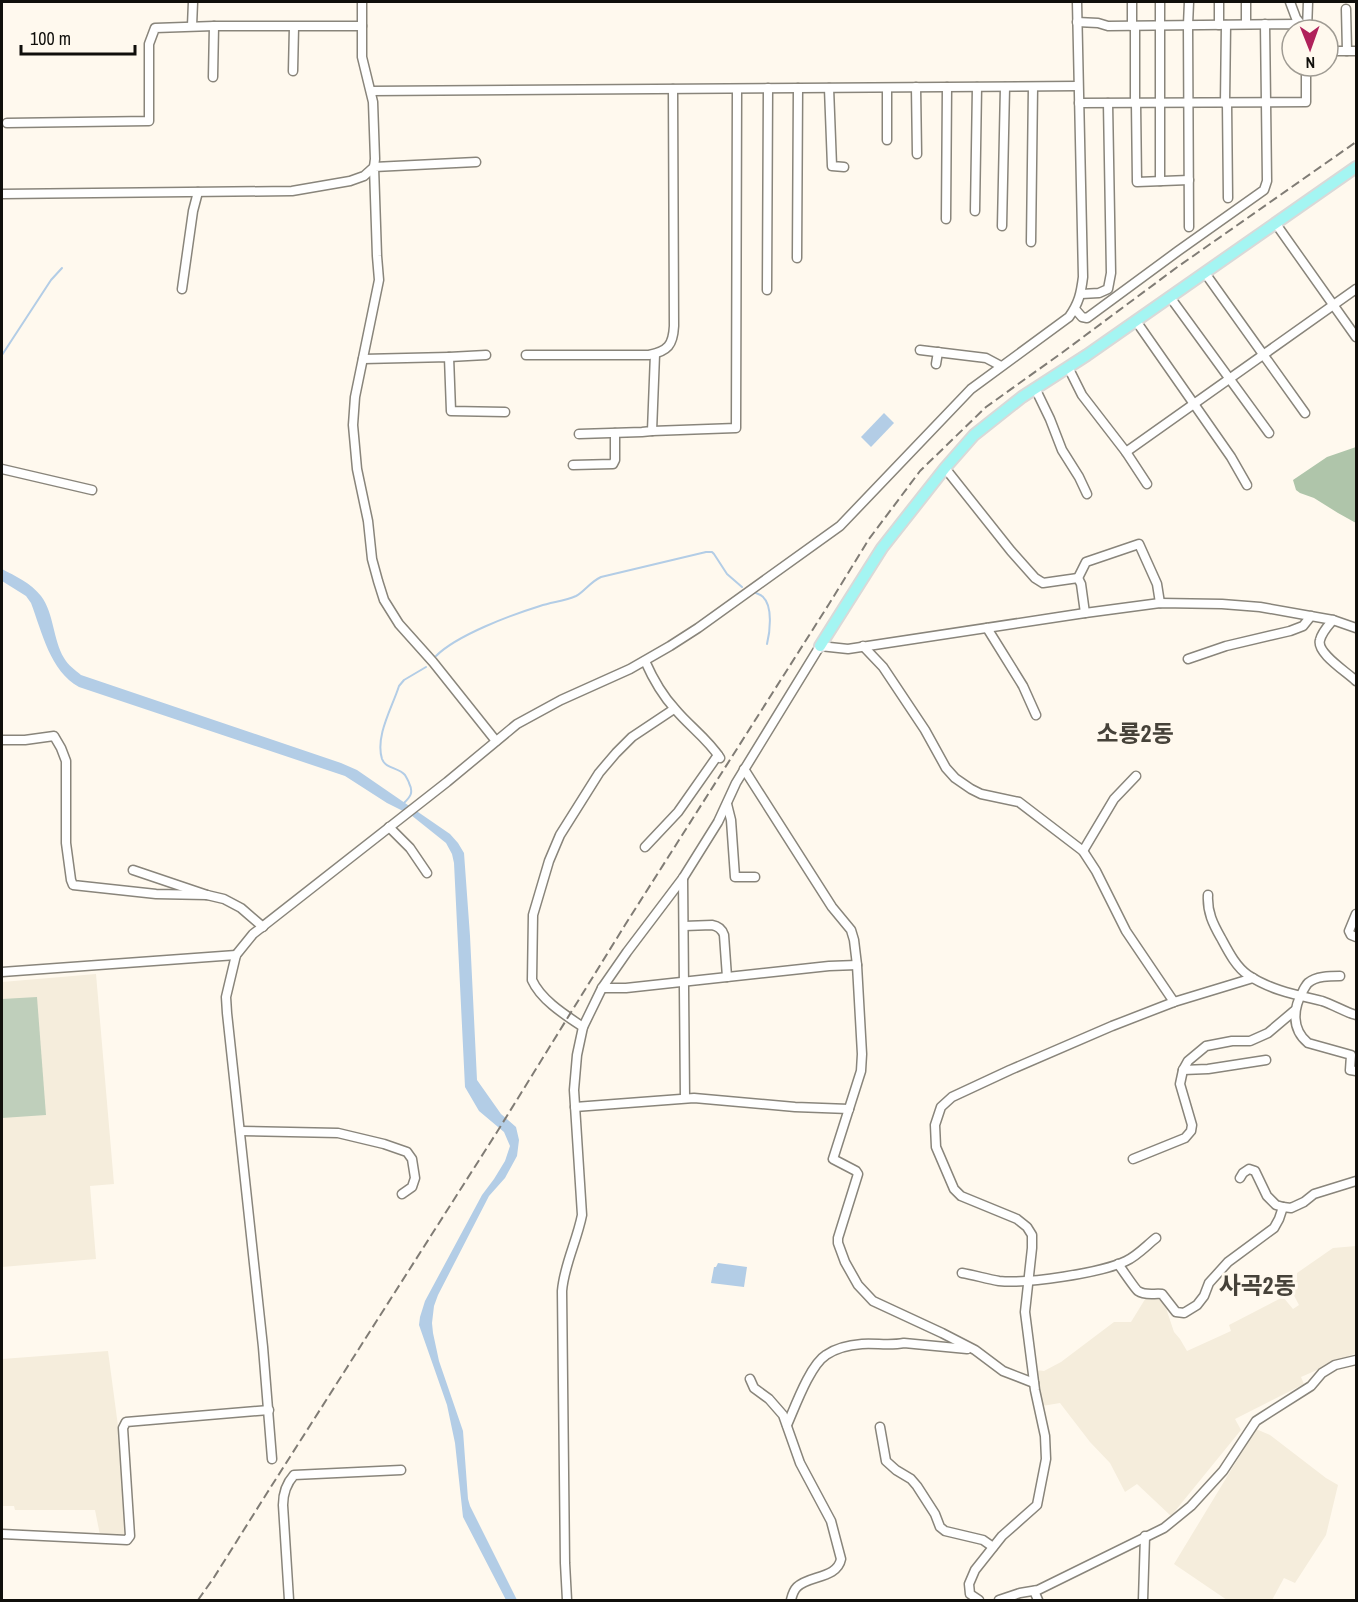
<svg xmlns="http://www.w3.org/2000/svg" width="1358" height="1602" viewBox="0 0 1358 1602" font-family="'Archivo Narrow','Noto Sans KR',sans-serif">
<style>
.built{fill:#f5eddc}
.green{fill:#bfcfbb}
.forest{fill:#afc5aa}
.water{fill:#b3cde6}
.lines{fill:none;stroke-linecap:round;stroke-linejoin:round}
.stream{stroke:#b3cde6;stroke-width:2}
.minor-casing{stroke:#89857b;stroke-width:11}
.major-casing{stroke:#d9d9d8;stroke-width:14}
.minor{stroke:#fff;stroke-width:8}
.major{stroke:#a4f5f2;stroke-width:10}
.rail{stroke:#807c75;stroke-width:2;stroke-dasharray:9 4.5;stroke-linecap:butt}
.labels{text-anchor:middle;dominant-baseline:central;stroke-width:6;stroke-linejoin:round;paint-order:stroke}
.quarter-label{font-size:24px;font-weight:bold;fill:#464239;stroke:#fff9ee}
</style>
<rect width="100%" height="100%" fill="#fff9ee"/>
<g class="built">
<polygon points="96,974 114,1184 90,1186 96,1259 2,1267 2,982"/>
<polygon points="1356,1246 1356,1353 1301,1377 1304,1384 1235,1419 1241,1430 1171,1516 1137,1484 1125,1492 1110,1463 1090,1442 1060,1403 1042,1406 1035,1370 1044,1371 1061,1362 1114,1322 1131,1322 1147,1296 1156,1295 1163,1299 1174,1332 1180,1339 1187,1351 1231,1331 1229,1325 1283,1297 1293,1309 1299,1305 1289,1286 1297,1280 1297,1273 1333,1248"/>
<polygon points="108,1351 118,1426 126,1535 100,1535 95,1510 15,1510 14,1506 2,1506 2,1359"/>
<polygon points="1256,1429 1270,1435 1326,1478 1338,1485 1326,1535 1295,1583 1284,1578 1272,1600 1227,1600 1174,1564"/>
</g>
<polygon class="green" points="37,997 46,1115 2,1118 2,999"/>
<polygon class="forest" points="1356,447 1356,523 1338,513 1314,498 1300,493 1296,490 1293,480 1327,457"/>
<g class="water">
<polygon points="884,413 894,423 871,447 861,437"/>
<path d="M 2,569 C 15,576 31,583 41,596 C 54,613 53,640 64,658 C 68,665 75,670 81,675 L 341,763 L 357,770 L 450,834 L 458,843 L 464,853 L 470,936 L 477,1080 L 501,1114 L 516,1127 L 519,1140 L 517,1156 L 505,1178 L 489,1196 L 438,1295 L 434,1306 L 432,1323 L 433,1333 L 439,1361 L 463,1431 L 468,1499 L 470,1506 L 517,1600 L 506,1600 L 463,1517 L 455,1443 L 447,1405 L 419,1325 L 420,1317 L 425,1301 L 482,1195 L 494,1179 L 505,1161 L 510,1146 L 504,1132 L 479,1111 L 465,1087 L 454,863 L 452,854 L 446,843 L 411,815 L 387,803 L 345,776 L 79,687 C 50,671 42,632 31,603 L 26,596 L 2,581 Z"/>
<polygon points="718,1263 747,1267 744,1287 711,1283 714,1267 716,1267"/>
</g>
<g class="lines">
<g class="stream">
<polyline points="2,355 51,280 62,268"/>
<path d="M 754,592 C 757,594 761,594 763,597 C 773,606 770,632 767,644"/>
<path d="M 436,656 C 457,635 511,615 540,606 C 552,602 565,601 576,596 C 584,592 590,582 601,577 L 706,552 L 712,552 L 714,554 L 727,574 L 742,587"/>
<path d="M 404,803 C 410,797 414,793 409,783 C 409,782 405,775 405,775 C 398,767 386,769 382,759 C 375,736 392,708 399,686 L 404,680 L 426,667"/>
</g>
<g class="minor-casing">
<g id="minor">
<polyline points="1132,2 1132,26"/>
<polyline points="1160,2 1160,181"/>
<polyline points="1219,2 1219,25"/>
<polyline points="1246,2 1246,24"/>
<polyline points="1290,2 1296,18 1301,24"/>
<polyline points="1346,9 1347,51"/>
<polyline points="1077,22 1098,23 1108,26 1301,24 1307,30"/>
<polyline points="192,26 193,2"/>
<polyline points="1135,26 1135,103"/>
<polyline points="1307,30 1308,2"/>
<polyline points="1328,51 1356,51"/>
<polyline points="293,71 294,27"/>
<polyline points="213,77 214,26"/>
<polyline points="916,87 917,154"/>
<polyline points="829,88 832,166 844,167"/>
<polyline points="887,88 887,140"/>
<polyline points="371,91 1078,86"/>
<polyline points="1079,103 1306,102 1306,66"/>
<polyline points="1136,103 1137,182 1189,180"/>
<polyline points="1225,103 1226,25"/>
<polyline points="1227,103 1228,198"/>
<polyline points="7,123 149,121 149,44 155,28 214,26 362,26"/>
<polyline points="476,162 374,167 377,256 379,280 355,397 353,425 357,469 368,521 372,559 378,581 384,600 399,624 433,662 496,741"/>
<polyline points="2,194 292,191 350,181 364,176 374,167 375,159 373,102 362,57 362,2"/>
<polyline points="975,211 977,87"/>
<polyline points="946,219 947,87"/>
<polyline points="1276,224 1356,337"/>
<polyline points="1002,226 1005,87"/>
<polyline points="1189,227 1188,25 1189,2"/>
<polyline points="1031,242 1033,87"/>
<polyline points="797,258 798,88"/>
<polyline points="1205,273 1305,413"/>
<polyline points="182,289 193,211 198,192"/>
<polyline points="767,290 768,88"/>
<polyline points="1081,294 1099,293 1108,289 1111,273 1108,103"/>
<polyline points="1170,297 1269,433"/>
<polyline points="1075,309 1082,317 1087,318 1178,251 1264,190 1267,181 1265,24"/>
<polyline points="1136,321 1231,457 1247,485"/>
<polyline points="920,350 986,358 1001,366"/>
<path d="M 526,355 L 649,355 C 668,351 673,345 674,326 L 673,89"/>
<polyline points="449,357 486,355"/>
<polyline points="363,359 449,357 451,411 505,412"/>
<polyline points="936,364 938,352"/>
<polyline points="1068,367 1082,395 1126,452 1147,484"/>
<polyline points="1035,388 1050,419 1062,450 1079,477 1087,494"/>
<polyline points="652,431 736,428 737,89"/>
<polyline points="579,434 642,432 652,431 655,354"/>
<polyline points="1126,452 1356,289"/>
<polyline points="573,465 613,464 615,460 615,433"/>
<polyline points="945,468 1011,551 1035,578 1043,583 1078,578 1081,584 1085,613"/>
<polyline points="2,469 92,490"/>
<polyline points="1078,578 1086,562 1139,544 1157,584 1160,603"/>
<path d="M 1333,620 C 1328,626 1322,632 1320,640 C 1316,653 1347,672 1356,681"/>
<polyline points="987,628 1023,686 1036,715"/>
<polyline points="863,646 883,667 925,730 946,768 955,778 971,789 981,794 1019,802 1083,851 1096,871 1126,931 1174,1002"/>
<polyline points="1188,659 1226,646 1290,631 1303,626 1311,616"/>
<path d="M 645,661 C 653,679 662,695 675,709 C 689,726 708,739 720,758"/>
<polyline points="2,740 25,740 54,736 61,748 66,761 66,843 71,880 73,885 156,894 207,895"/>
<polyline points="744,769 832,907 851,930 854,940 857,965 862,1054 861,1071 833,1159 856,1171 858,1174 838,1238 838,1243 845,1262 858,1285 873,1301 942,1333 975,1350 1003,1371 1034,1383"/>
<polyline points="727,804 731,820 735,877 755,877"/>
<polyline points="389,827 410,848 427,873"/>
<polyline points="645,847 678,812 718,755"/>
<polyline points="1083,851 1114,799 1136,776"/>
<polyline points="133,870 207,895 224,899 241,908 263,927"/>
<polyline points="683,878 685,1098"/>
<path d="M 1208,895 C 1207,912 1213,924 1221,938 C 1228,951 1236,967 1248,975 C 1270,990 1297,995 1322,1001 C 1334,1005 1345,1012 1356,1015"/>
<polyline points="1356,914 1349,931 1351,935 1356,937"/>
<path d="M 684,926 L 712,925 C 718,926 722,929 724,935 L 727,977"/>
<polyline points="2,972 236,955"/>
<path d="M 1340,976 C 1330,976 1316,976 1308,983 C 1307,984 1303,990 1303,991 C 1293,1008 1291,1029 1308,1043 L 1351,1055 L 1350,1070 L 1356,1071"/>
<polyline points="602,988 626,988 829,966 857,965"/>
<path d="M 583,1027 C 565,1015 541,1000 532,980 L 533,915 L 549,861 L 560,835 L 599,773 L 616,753 L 632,737 L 674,709"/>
<polyline points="1183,1070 1208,1069 1266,1060"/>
<polyline points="575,1107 694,1098 795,1107 849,1109"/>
<polyline points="240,1131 338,1133 384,1144 407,1152 412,1159 415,1178 412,1187 402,1194"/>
<polyline points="1133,1159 1185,1138 1191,1131 1192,1125 1180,1084 1183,1070 1188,1061 1206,1046 1232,1041 1250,1041 1268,1033 1294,1011"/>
<polyline points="1240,1178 1243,1173 1249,1169 1255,1171 1267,1196 1276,1205 1283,1207 1291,1208 1304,1202 1314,1194 1356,1181"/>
<path d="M 1118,1264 C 1122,1269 1135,1289 1138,1291 C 1145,1296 1155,1293 1162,1294 L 1176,1312 L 1184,1313 L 1197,1305 L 1204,1296 L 1209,1283 L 1228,1262 L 1274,1228 L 1279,1219 L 1283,1207"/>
<path d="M 962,1273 C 974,1275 987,1279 999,1281 C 1027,1284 1101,1273 1126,1261 C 1137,1256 1147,1245 1156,1238"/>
<path d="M 750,1379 L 754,1388 L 769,1399 L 783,1415 L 800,1463 L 831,1521 L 841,1559 C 837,1579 809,1575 797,1587 C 793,1591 792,1596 791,1600"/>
<path d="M 787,1425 C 795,1407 810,1365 826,1355 C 836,1348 849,1345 862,1344 C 876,1343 890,1346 904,1343 L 967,1349"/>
<polyline points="880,1427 886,1461 896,1470 911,1479 917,1486 935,1514 940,1527 945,1531 983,1540 993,1547"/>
<path d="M 272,1459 L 263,1347 L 227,1013 L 226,997 L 236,955 L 253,934 L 447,782 L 517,724 L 561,700 L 630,669 L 670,646 L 698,628 L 840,526 L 971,389 L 1069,317 C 1079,303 1081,293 1083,277 L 1077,2"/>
<polyline points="2,1534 127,1540 130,1536 123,1428 126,1422 269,1410"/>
<polyline points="1034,1591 1038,1600"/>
<path d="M 289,1600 L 283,1505 C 283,1493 286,1484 294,1475 L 401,1470"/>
<path d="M 567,1600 L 565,1563 L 562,1291 C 564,1265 577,1241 582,1215 L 574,1090 L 577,1055 L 583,1027 L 602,988 L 627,952 L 683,878 L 718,822 L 736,783 L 820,646 L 848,649 L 1085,613 L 1160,603 L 1222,604 L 1260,607 L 1333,620 L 1356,628"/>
<polyline points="979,1600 970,1594 969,1584 975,1570 1002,1536 1037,1505 1046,1459 1045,1436 1035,1390 1025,1312 1032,1248 1032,1235 1027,1227 1017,1219 961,1196 954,1189 936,1147 935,1125 941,1107 952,1097 1010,1070 1112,1026 1174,1002 1253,978"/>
<polyline points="999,1600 1020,1593 1038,1590 1164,1528 1191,1506 1223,1471 1256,1421 1311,1386 1322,1373 1335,1365 1356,1360"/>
<polyline points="1143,1600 1145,1536"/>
</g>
</g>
<g class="major-casing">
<polyline id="major" points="820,646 882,548 945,468 974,435 1022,397 1087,355 1356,167"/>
</g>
<use href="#minor" class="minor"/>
<use href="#major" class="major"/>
<polyline class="rail" points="198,1600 213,1579 267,1493 497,1132 625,925 829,604 869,539 920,471 986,407 1063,352 1176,268 1356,142"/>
</g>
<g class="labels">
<g class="quarter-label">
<text x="1135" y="733">소룡2동</text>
<text x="1257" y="1285">사곡2동</text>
</g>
</g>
<rect width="1358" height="1602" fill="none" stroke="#100f0b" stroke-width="6"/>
<g transform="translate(1310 48) rotate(179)"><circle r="28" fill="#fff9ee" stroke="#9f9b93" stroke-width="1.5"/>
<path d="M0-4.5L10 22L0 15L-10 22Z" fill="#b0225b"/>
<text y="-9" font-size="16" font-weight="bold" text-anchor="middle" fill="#100f0b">N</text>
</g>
<path d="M21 45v9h114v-9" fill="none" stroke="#100f0b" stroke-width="3"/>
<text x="30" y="45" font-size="18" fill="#100f0b" stroke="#fff9ee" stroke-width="4.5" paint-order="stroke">100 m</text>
</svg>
